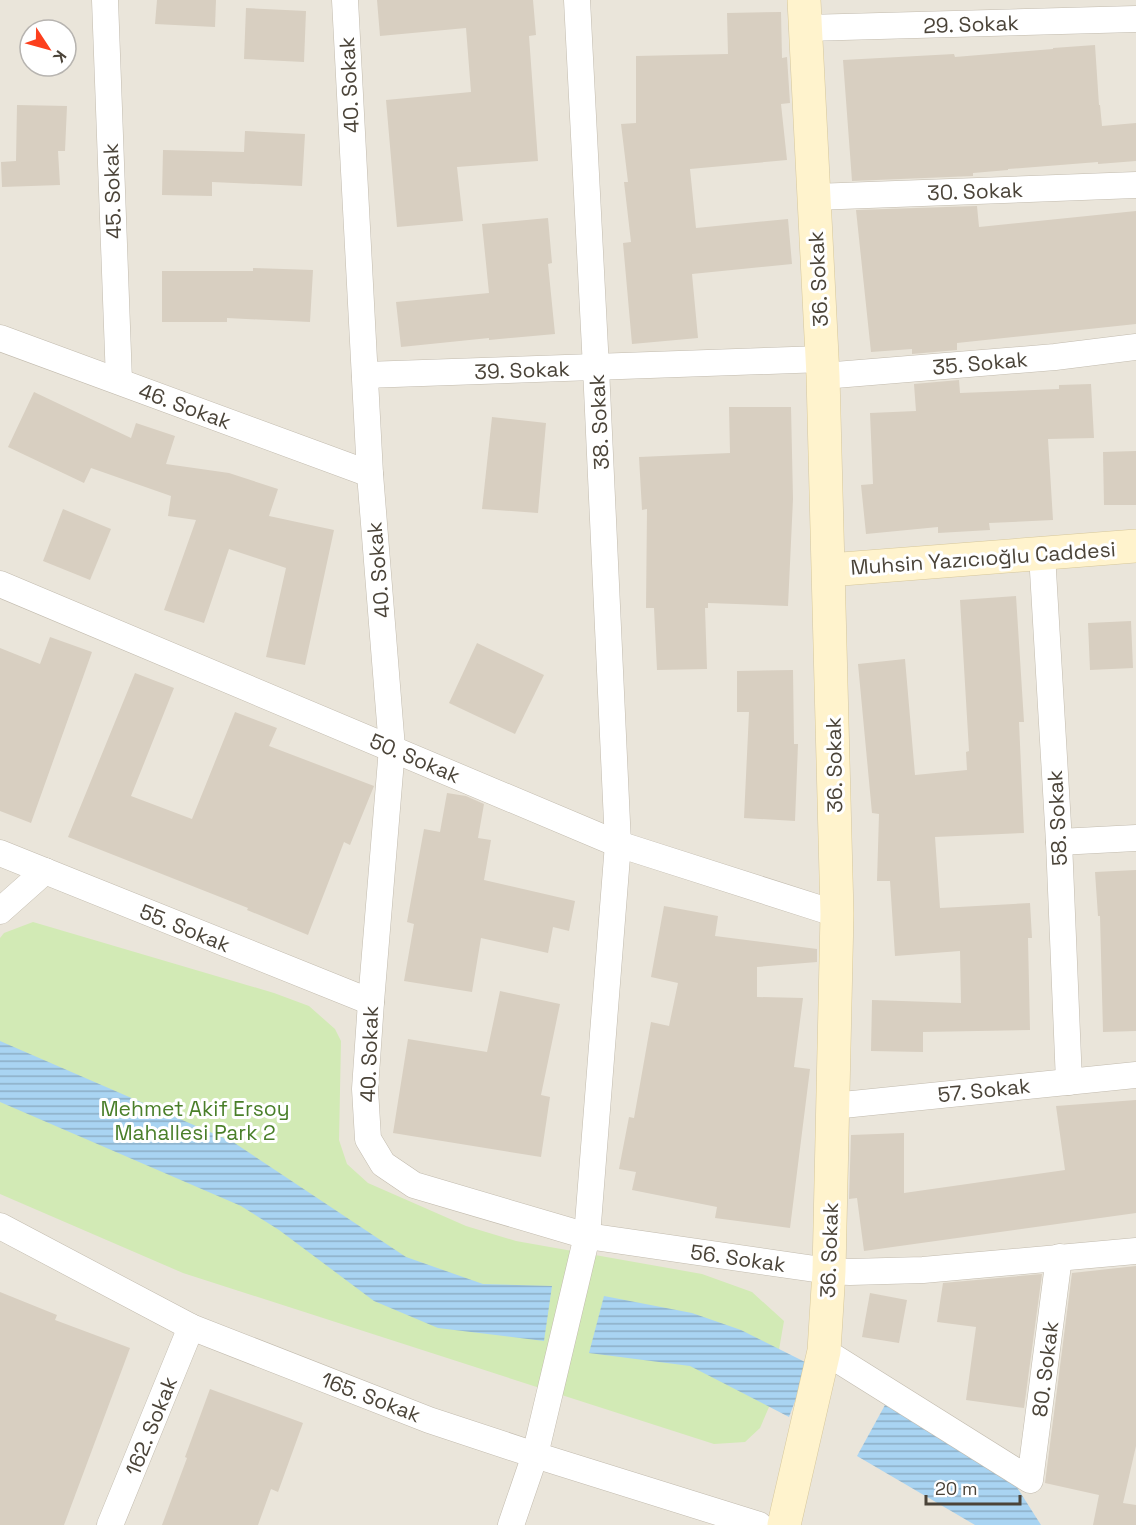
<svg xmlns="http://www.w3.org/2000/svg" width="1136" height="1525" viewBox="0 0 1136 1525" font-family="'Space Grotesk',sans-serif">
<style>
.residential{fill:#eae5da;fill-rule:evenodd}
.green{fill:#d2eab5}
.water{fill:url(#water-rules)}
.building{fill:#d8cfc1}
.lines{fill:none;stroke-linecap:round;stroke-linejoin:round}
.minor-casing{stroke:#c2bbae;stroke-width:27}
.secondary-casing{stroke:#d6c79b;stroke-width:34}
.minor{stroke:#fff;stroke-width:26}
.secondary{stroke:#fff3cd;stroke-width:33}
.labels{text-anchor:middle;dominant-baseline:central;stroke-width:6;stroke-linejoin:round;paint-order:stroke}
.street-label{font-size:21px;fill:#4b4439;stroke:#fff}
.park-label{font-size:21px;fill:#4a7f2a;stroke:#fff}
</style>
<defs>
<pattern id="water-rules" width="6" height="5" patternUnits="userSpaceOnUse" patternTransform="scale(1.5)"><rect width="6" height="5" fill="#a9d4f2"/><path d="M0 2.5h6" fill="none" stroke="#8caec5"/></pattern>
</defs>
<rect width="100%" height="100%" fill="#f6f3ec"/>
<path class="residential" d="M 0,0 L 1136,0 L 1136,1525 L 0,1525 ZM 30,30 L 66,30 L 66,66 L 30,66 Z"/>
<polygon class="green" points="33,922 274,993 309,1006 335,1029 341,1041 339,1140 347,1164 368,1183 466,1226 516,1241 702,1274 752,1292 784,1321 769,1407 760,1428 745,1442 714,1444 183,1273 0,1194 0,938 4,933"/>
<g class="water">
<polygon points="0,1041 233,1142 406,1257 483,1284 552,1286 544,1341 438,1328 374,1301 279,1230 241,1206 0,1102"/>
<polygon points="604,1296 692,1313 741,1330 809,1364 789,1417 690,1366 589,1353"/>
<polygon points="885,1405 1013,1481 1041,1525 975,1525 857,1456"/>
</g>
<g class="building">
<polygon points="157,0 216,0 215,27 155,24"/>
<polygon points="377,0 533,0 536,35 529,36 538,161 457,167 463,221 397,227 386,100 471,92 466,28 380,36"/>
<polygon points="246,8 306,11 304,62 244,59"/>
<polygon points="781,12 782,58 787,57 790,103 781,104 787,160 690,169 696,228 788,219 792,264 692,274 698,338 632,344 623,243 631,242 624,182 628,182 621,124 636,123 636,56 728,54 727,13"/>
<polygon points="1095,45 1099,105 1100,105 1102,126 1136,123 1136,161 1098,164 1098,162 1008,169 1008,170 973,173 973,176 852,181 843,60 954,54 955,57 1053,49 1053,48"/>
<polygon points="17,105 67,106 65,151 58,151 60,185 2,187 1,162 16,161"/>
<polygon points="245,131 305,134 302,186 212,182 212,196 162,195 163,150 244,152"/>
<polygon points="977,206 979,227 1136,211 1136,324 957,343 957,350 912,354 912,349 871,352 856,210"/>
<polygon points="548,218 552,263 548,264 555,334 489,340 489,338 401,347 396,302 489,293 482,224"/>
<polygon points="253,268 313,270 310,322 227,318 227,322 162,322 162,271 253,271"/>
<polygon points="959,380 960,393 1059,389 1059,385 1091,384 1094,438 1048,439 1053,520 989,523 990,530 938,533 938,527 866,534 861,485 873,484 870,413 916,411 914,384"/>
<polygon points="34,392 131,438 136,423 175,436 166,464 229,473 278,489 269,516 334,530 305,665 266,657 286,568 229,549 204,623 164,610 196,520 168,516 171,496 91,468 84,483 8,447"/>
<polygon points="729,407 791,407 793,499 788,606 708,603 708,608 705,608 707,669 657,670 654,608 646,608 647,509 642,510 639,457 730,453"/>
<polygon points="492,417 546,423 538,513 482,509"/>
<polygon points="1136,451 1136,505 1104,505 1103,452"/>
<polygon points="63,509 111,529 90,580 43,561"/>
<polygon points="1016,596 1024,722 1019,722 1024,833 935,837 940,908 1030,903 1032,938 1028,938 1030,1030 923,1032 923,1052 871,1051 872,1000 961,1003 960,951 895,956 890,881 877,881 879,814 872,813 858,664 905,659 915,775 967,770 966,752 969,751 960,600"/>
<polygon points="1131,621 1133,668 1090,670 1088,623"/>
<polygon points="50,637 92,652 31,823 0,811 0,648 40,664"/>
<polygon points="477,643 544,675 515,734 449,703"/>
<polygon points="793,670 794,744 798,744 795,821 744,818 749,712 737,712 737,671"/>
<polygon points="135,673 174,688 131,796 192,819 235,712 277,728 269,746 374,786 350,845 344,842 308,935 247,910 248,908 68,837"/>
<polygon points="447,793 466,796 484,804 478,838 491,840 484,880 575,901 569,931 553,927 548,953 481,938 472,992 404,981 414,924 407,922 424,829 440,832"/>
<polygon points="1136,870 1136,1031 1103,1032 1100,916 1098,916 1095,872"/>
<polygon points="664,906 718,916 715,936 817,949 817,962 757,967 757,997 803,998 794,1067 810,1069 790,1228 715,1218 717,1207 632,1190 636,1172 619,1169 629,1117 634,1118 651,1022 669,1026 678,983 651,977"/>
<polygon points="500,991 560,1004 541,1095 550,1097 541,1157 393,1133 408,1039 487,1052"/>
<polygon points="1136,1100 1136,1213 864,1251 857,1198 849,1199 851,1135 904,1133 904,1193 1065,1170 1056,1106"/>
<polygon points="1136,1266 1136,1446 1123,1503 1136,1505 1136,1525 1093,1525 1099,1495 1045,1483 1072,1273"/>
<polygon points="1042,1274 1024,1408 966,1400 976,1327 937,1322 943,1283"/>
<polygon points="0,1292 57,1315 55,1320 130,1348 64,1525 0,1525"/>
<polygon points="870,1293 907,1300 899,1343 862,1337"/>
<polygon points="210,1389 303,1423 278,1492 271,1489 258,1525 162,1525 187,1458 185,1457"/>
</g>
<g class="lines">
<g class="minor-casing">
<g id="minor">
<polyline points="105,0 119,381"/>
<polyline points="345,0 370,474 392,748 371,1002 365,1089 368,1139 383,1164 414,1185 587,1236 829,1271 850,1272 923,1270 1136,1251"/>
<polyline points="806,28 1136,19"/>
<polyline points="814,197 1136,185"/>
<polyline points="0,338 370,474"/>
<polyline points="365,375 823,359"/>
<polyline points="823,376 1055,357 1136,347"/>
<polyline points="1042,554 1059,842 1069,1082"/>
<polyline points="0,584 618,844 837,914"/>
<polyline points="1059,842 1136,838"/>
<polyline points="0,853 371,1002"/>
<polyline points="0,911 45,871"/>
<polyline points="833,1106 1136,1075"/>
<polyline points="0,1226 191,1327 429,1420 535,1455 759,1525"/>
<polyline points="824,1351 1030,1480 1059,1257"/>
<polyline points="110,1525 191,1327"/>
<polyline points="511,1525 535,1455 587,1236 618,844 596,368 577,0"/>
</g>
</g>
<g class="secondary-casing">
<g id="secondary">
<polyline points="829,570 1136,546"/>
<polyline points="784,1525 824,1351 829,1271 837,914 823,376 804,0"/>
</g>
</g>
<use href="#minor" class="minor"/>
<use href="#secondary" class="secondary"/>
</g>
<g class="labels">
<g class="street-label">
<text transform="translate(971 24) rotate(-2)">29. Sokak</text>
<text transform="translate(349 85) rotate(-93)">40. Sokak</text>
<text transform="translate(112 191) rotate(-92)">45. Sokak</text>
<text transform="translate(975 191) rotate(-2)">30. Sokak</text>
<text transform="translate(818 279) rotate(-93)">36. Sokak</text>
<text transform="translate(980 363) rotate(-5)">35. Sokak</text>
<text transform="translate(522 370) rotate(-2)">39. Sokak</text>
<text transform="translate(185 406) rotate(20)">46. Sokak</text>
<text transform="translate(599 422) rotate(-93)">38. Sokak</text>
<text transform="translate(983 558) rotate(-4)">Muhsin Yazıcıoğlu Caddesi</text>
<text transform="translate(378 570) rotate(-95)">40. Sokak</text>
<text transform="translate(415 758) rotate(23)">50. Sokak</text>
<text transform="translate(834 765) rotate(-91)">36. Sokak</text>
<text transform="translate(1057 818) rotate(-93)">58. Sokak</text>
<text transform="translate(185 928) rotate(22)">55. Sokak</text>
<text transform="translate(369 1054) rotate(-88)">40. Sokak</text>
<text transform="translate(984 1090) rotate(-6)">57. Sokak</text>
<text transform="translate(829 1250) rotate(-88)">36. Sokak</text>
<text transform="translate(738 1258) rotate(8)">56. Sokak</text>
<text transform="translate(1045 1369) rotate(-83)">80. Sokak</text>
<text transform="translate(371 1397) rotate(21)">165. Sokak</text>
<text transform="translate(151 1426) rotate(-68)">162. Sokak</text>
</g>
<g class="park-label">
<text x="195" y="1108">Mehmet Akif Ersoy<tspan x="195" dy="24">Mahallesi Park 2</tspan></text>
</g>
</g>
<g transform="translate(48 48) rotate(126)"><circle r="28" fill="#ffffff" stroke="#b7b4b0" stroke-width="1.5"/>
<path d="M0-4.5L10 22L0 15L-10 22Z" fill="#fc3f1d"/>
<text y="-9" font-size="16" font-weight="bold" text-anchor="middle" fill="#4b4439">K</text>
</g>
<path d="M926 1495v9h94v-9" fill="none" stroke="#4b4439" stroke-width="3"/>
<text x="935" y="1495" font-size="18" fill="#4b4439" stroke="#ffffff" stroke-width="4.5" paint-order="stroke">20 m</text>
</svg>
